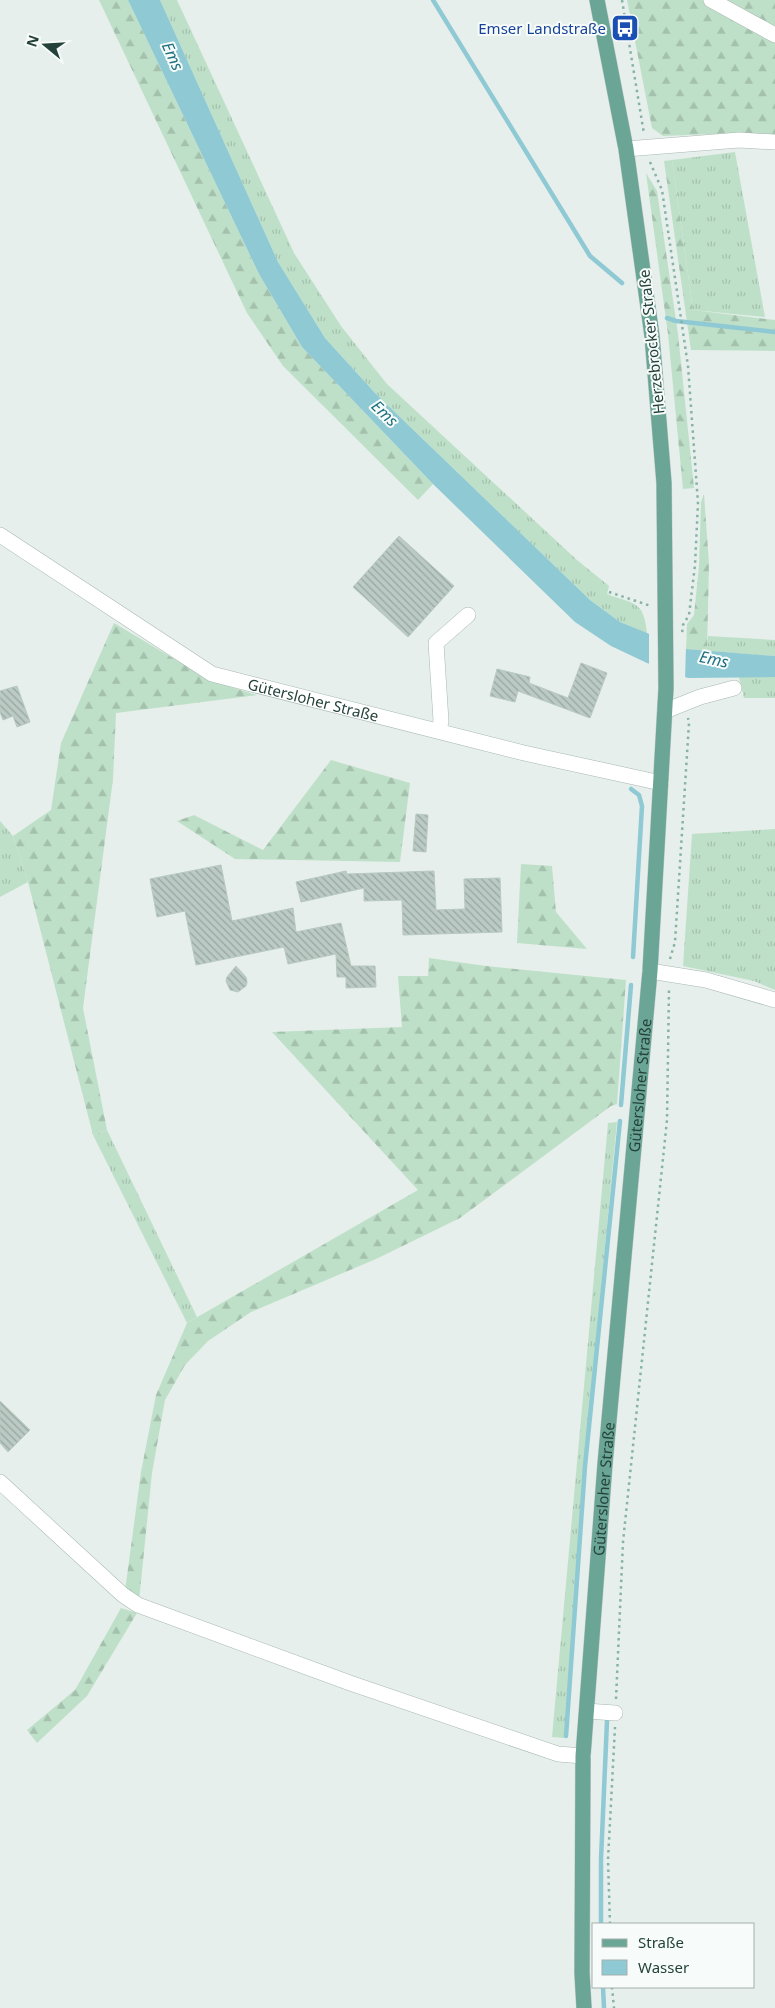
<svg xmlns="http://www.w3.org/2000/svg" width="775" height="2008" viewBox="0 0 775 2008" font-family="'Noto Sans',sans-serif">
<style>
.grass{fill:url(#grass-tufts)}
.forest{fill:url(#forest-firs)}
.water{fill:#8ec9d4}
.pier{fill:#e6efeb}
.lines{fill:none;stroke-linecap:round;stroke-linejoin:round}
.stream{stroke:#8ec9d4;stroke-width:4.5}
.building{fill:url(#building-back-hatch);stroke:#b8c9c2}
.minor-casing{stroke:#a8b8b2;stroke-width:16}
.major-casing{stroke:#c2cac8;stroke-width:16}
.path{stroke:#86b3a5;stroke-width:2.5;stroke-dasharray:2.5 4;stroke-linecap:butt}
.minor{stroke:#fff;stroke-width:15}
.major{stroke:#6aa596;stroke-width:15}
.labels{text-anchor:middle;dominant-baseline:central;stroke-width:4;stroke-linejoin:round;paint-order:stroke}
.transit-label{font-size:15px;fill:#164399;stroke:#f7fbf9;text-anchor:end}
.street-label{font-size:15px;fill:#24423a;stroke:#f7fbf9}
.water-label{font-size:16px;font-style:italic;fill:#1c6f80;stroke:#f7fbf9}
</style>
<defs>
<pattern id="grass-tufts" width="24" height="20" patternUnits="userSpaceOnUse" patternTransform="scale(1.25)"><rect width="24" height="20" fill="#bfe0c8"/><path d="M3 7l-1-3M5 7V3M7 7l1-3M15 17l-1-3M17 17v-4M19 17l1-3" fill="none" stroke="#a4c1ad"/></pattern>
<pattern id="forest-firs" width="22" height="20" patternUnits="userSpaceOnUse" patternTransform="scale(1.25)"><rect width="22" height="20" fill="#bfe0c8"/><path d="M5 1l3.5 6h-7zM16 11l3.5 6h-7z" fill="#a4c1ad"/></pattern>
<pattern id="building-back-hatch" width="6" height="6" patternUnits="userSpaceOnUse" patternTransform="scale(1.25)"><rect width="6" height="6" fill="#bbcac4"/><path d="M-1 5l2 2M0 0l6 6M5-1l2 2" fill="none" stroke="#98a6a0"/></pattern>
</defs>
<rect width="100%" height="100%" fill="#e6efeb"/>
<g class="grass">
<path d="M 160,0 L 177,0 L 294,253 L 341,326 L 387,384 L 577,560 L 609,586 L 607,594 C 635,605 644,600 647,634 L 620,622 L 590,600 L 375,393 L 325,338 L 278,262 Z"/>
<polygon points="735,152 765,317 693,310 672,160"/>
<polygon points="708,636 775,640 775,656 707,651"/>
<polygon points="739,677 775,677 775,698 744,698"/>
<polygon points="0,821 13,836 28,882 0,897"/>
<polygon points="775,829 775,990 754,981 683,966 692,834"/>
<polygon points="617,1122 584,1466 564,1738 552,1737 608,1123"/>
<polygon points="107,1130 197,1317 187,1323 93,1135"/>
</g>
<g class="forest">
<polygon points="99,0 128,0 259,274 302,347 433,484 418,500 283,366 247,313"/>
<polygon points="627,0 775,0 775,135 739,133 663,136 652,128"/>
<polygon points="672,160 693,310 775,320 775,351 691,350 664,161"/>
<polygon points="646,173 657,191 678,334 694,488 683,489 668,334"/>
<polygon points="704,494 709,564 707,651 686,649 687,624 694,615 699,566 701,502"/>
<polygon points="114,623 211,681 257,695 116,713 113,779 83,1008 107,1130 93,1135 28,882 13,836 51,810 61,743"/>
<polygon points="331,760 410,783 400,862 235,859 177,821 194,815 263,850"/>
<polygon points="521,864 552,866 556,912 587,949 517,943"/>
<polygon points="429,958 486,966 626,980 617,1104 611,1106 460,1218 376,1259 251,1312 208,1341 185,1365 165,1400 152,1473 139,1601 125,1591 141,1472 156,1395 187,1323 418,1190 272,1032 402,1027 398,976 428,976"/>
<polygon points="121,1608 137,1613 87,1696 37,1743 27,1730 75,1690"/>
</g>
<polygon class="water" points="128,0 160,0 278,262 325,338 375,393 590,600 620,622 686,649 775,656 775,677 688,678 647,663 611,646 575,622 433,484 302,347 259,274"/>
<polygon class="pier" points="649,632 686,646 685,680 649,666"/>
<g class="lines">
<g class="stream">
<polyline points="433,0 590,256 622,283"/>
<polyline points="667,318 676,321 775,332"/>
<polyline points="631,789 639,795 642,806 633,957"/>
<polyline points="621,1105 631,985"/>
<polyline points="566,1736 585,1466 620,1121"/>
<polyline points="601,1924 601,1859 607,1721"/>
<polyline points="603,1987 604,2008"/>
</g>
</g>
<g class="building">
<polygon points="399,536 454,586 408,637 353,587"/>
<polygon points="581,663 607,673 590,718 518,691 515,702 490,696 497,669 530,677 529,683 568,698"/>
<polygon points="17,686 30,722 17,727 13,716 3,720 0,712 0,691"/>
<polygon points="416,814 428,815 426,852 413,851"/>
<polygon points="221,865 232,921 293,908 296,932 341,923 351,966 375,966 376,987 346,988 346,977 337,977 336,954 288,964 284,947 196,965 185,911 157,917 150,879"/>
<polygon points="346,871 347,874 434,871 436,910 465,909 464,879 500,878 502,932 403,935 402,900 364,901 364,888 301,902 296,882"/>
<polygon points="236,966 246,977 247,982 246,986 238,992 230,990 226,981 227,977"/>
<polygon points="0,1401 30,1430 8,1452 0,1443"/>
</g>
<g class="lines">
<g class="minor-casing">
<g id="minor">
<polyline points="711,0 775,35"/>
<polyline points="626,149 739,140 775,142"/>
<path id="s1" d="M 0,535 L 212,674 L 524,753 L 661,783"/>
<polyline points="665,711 700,697 734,688"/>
<polyline points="439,730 441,721 436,643 468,615"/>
<polyline points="650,971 706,980 775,1000"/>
<polyline points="0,1482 123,1595 138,1605 350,1683 558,1754 583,1756"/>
<polyline points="586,1711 615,1713"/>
</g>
</g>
<g class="major-casing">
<g id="major">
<path id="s2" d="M 584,2008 L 582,1973 L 583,1756 L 605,1464 L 650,971 L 666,688 L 664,483 L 652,336 L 626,149 L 597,0"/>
</g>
</g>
<g class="path">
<polyline points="622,0 644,134"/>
<polyline points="650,162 662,190 688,366 698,503 695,565 689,615 683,625 682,634"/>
<polyline points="609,592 651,606"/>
<polyline points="670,959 675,942 689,723 688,718"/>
<polyline points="616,1699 623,1542 667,1120 669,989"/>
<polyline points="610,1924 608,1860 615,1727"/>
<polyline points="612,1987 614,2008"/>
</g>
<use href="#minor" class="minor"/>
<use href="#major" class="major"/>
</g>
<defs>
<g id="bus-square" transform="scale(1.4375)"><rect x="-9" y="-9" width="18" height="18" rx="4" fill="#1a4fb4" stroke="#f7fbf9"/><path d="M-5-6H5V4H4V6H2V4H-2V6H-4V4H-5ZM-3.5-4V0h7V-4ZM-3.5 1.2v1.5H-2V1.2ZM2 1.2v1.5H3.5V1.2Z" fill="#fff"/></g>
</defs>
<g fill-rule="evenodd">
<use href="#bus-square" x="625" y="28"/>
</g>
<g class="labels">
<g class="transit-label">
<text x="606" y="28">Emser Landstraße</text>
</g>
<g class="street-label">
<text transform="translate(651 342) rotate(-96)">Herzebrocker Straße</text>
<text stroke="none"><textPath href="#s1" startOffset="358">Gütersloher Straße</textPath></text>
<text stroke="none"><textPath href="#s2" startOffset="925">Gütersloher Straße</textPath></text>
<text stroke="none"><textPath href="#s2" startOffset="520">Gütersloher Straße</textPath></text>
</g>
<g class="water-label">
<text transform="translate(173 56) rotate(66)">Ems</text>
<text transform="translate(385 413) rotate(44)">Ems</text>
<text transform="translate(714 659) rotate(12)">Ems</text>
</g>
</g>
<rect x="592" y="1923" width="162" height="65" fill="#f7fbf9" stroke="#a3b1ad"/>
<rect x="602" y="1939" width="25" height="8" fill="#6aa596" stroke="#a3b1ad"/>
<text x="638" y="1948" font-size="15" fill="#24423a">Straße</text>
<rect x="602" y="1960" width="25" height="15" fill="#8ec9d4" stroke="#a3b1ad"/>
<text x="638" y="1973" font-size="15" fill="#24423a">Wasser</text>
<g transform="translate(45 45) rotate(288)" stroke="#f7fbf9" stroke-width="4" paint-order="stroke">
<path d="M0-4L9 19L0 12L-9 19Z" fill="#24423a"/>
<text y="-8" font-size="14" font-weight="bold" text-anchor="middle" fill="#24423a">N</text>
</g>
</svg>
